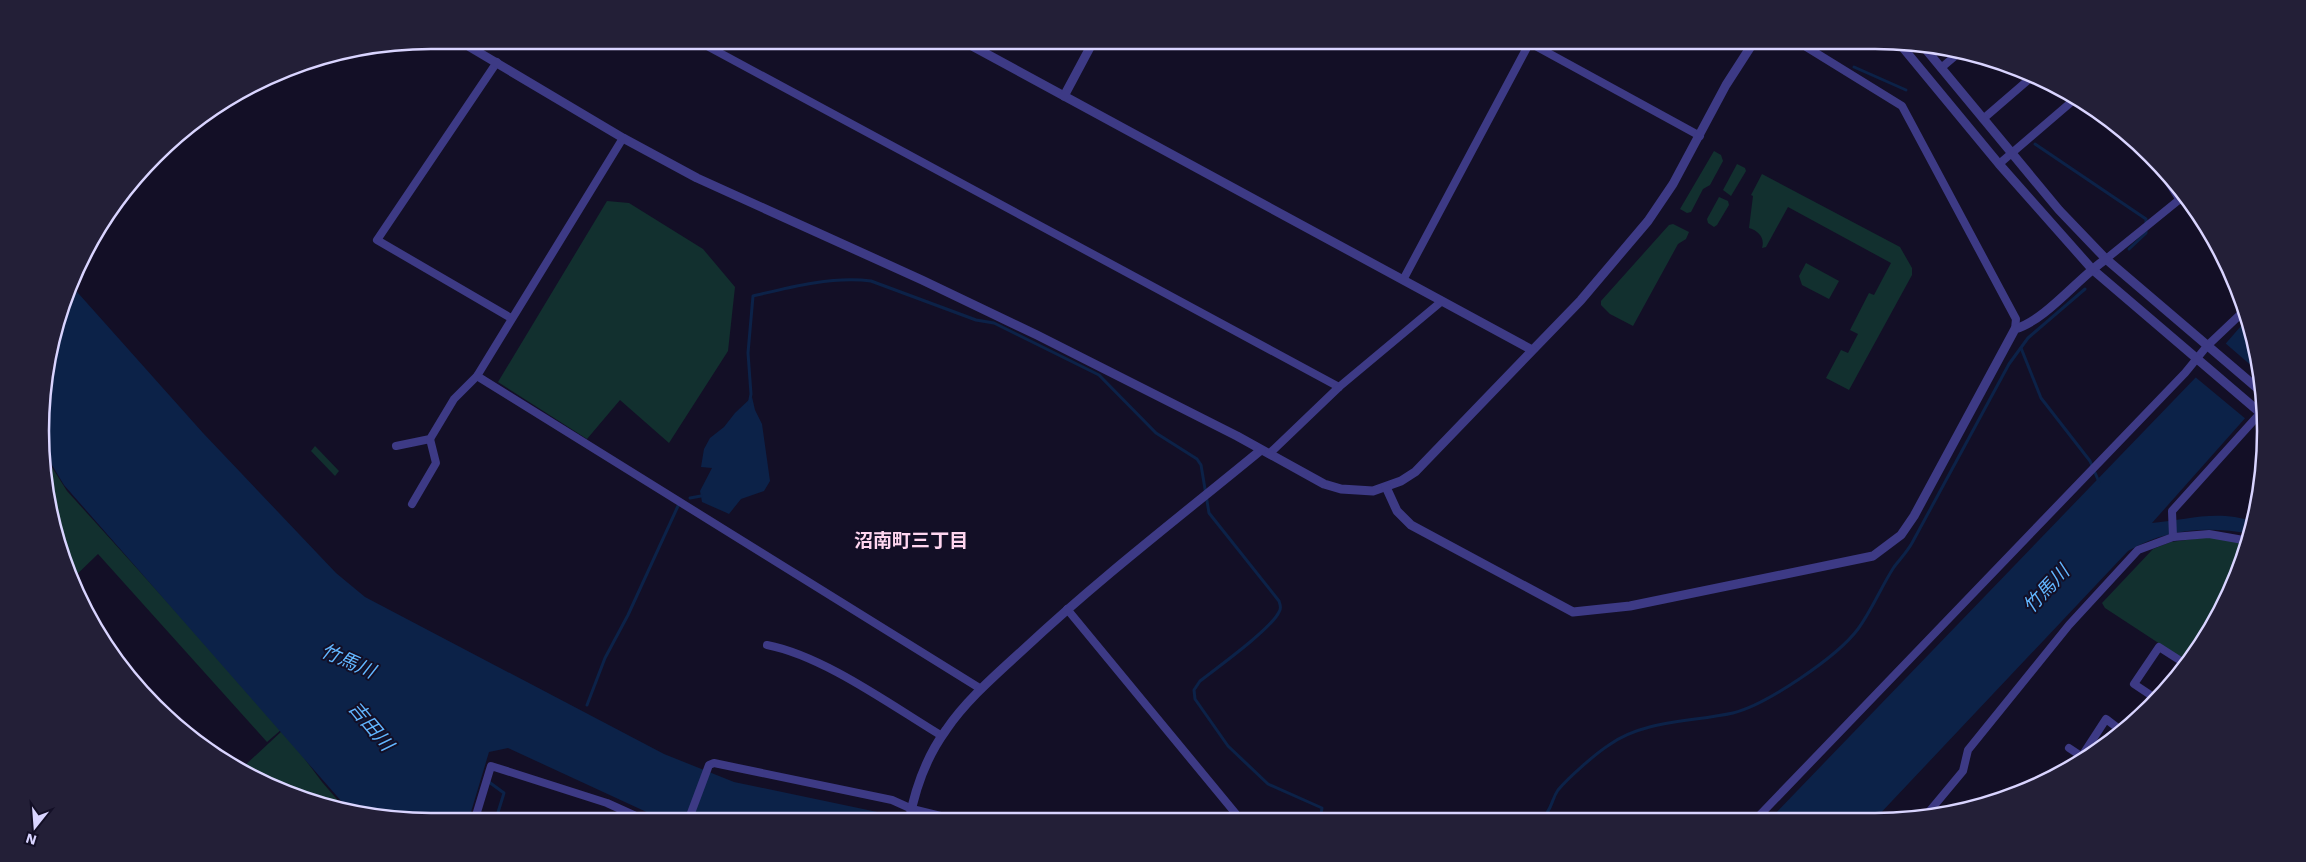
<svg xmlns="http://www.w3.org/2000/svg" width="2306" height="862" viewBox="0 0 2306 862" font-family="'Work Sans','Noto Sans JP',sans-serif">
<style>
.green{fill:#12302f}
.water{fill:#0c2248}
.pier{fill:#130f26}
.lines{fill:none;stroke-linecap:round;stroke-linejoin:round}
.stream{stroke:#0c2248;stroke-width:3}
.minor{stroke:#3d3a85;stroke-width:8}
.tertiary{stroke:#3d3a85;stroke-width:9}
.labels{text-anchor:middle;dominant-baseline:central;stroke-width:4;stroke-linejoin:round;paint-order:stroke}
.neighbourhood-label{font-size:19px;font-weight:bold;fill:#ffd6f0;stroke:#130f26}
.water-label{font-size:19px;font-style:italic;fill:#62b6ff;stroke:#130f26}
.rim{fill:none;stroke:#d9d4ff;stroke-width:2.5}
</style>
<rect width="100%" height="100%" fill="#130f26"/>
<g class="green">
<polygon points="1714,151 1721,155 1723,161 1710,185 1703,189 1691,212 1687,213 1680,209"/>
<polygon points="1737,164 1745,168 1746,171 1731,196 1723,190"/>
<path d="M 1762,174 L 1900,247 L 1912,268 L 1912,275 L 1849,390 L 1826,378 L 1841,350 L 1848,353 L 1858,334 L 1850,330 L 1869,293 L 1874,295 L 1891,263 L 1788,207 L 1766,247 L 1762,248 C 1765,238 1759,231 1749,228 L 1753,196 L 1751,195 Z"/>
<polygon points="1719,197 1728,201 1729,205 1717,225 1714,227 1708,223 1707,219"/>
<polygon points="607,201 629,203 703,249 735,287 728,351 669,443 620,400 587,439 498,382"/>
<polygon points="1673,224 1689,232 1686,239 1678,244 1633,326 1610,314 1601,305 1601,301 1669,225"/>
<polygon points="1806,263 1839,281 1829,299 1802,285 1799,276"/>
<polygon points="315,446 339,471 335,476 311,451"/>
<polygon points="46,458 67,491 282,729 267,742 98,554 70,581 48,508"/>
<polygon points="2209,537 2248,544 2213,627 2186,661 2105,608 2102,603 2153,549 2171,542"/>
<path d="M 283,730 L 322,782 L 347,811 C 310,806 269,789 237,769 L 240,767 L 242,768 Z"/>
</g>
<g class="water">
<polygon points="70,284 203,433 336,573 365,597 664,754 734,782 920,821 666,821 508,748 489,752 468,822 431,822 350,811 64,485 46,455 43,380 61,306"/>
<path d="M 2248,318 L 2263,380 L 2263,398 L 2152,523 C 2188,520 2217,509 2254,522 L 2252,534 C 2207,526 2168,528 2128,551 L 1875,819 L 1770,819 L 2200,373 Z"/>
<polygon points="752,397 755,410 762,424 770,481 764,491 741,499 729,514 727,513 702,502 700,491 712,468 701,467 704,449 710,438 724,427 735,413"/>
</g>
<polygon class="pier" points="2224,342 2261,374 2263,402 2247,420 2194,376"/>
<g class="lines">
<g class="stream">
<polyline points="1854,67 1906,90"/>
<polyline points="2035,144 2146,219 2146,233 2129,249"/>
<polyline points="2021,348 2041,398 2090,461 2099,482"/>
<path d="M 749,405 L 751,394 L 748,353 L 753,296 C 790,287 833,276 871,281 L 976,320 L 994,323 L 1099,375 L 1156,433 L 1197,459 L 1201,465 L 1209,513 L 1279,601 C 1280,605 1282,608 1279,612 C 1271,629 1218,667 1200,681 L 1194,690 L 1195,699 L 1228,746 L 1268,784 L 1322,808 L 1320,820"/>
<polyline points="690,498 701,496"/>
<polyline points="587,705 605,658 628,615 678,506"/>
<polyline points="489,782 504,793 495,822"/>
<path d="M 1542,819 C 1553,808 1551,800 1558,790 C 1568,778 1595,754 1609,745 C 1643,720 1692,722 1733,713 C 1766,705 1837,657 1858,629 C 1872,610 1881,587 1894,567 C 1900,559 1907,552 1912,543 L 2009,364 L 2028,338 L 2085,289"/>
</g>
<g class="minor">
<polyline points="696,40 1339,387"/>
<polyline points="1795,40 1902,106 2016,319 2015,329"/>
<polyline points="1530,43 1700,136"/>
<polyline points="497,62 377,240 511,318"/>
<polyline points="1941,68 1961,51"/>
<polyline points="1983,119 2034,75"/>
<polyline points="2154,159 2180,200"/>
<polyline points="1999,164 2076,98"/>
<polyline points="2106,259 2185,195"/>
<polyline points="1403,280 1531,40"/>
<polyline points="477,376 981,689"/>
<polyline points="396,446 430,439 454,399 477,376 623,138"/>
<polyline points="1269,454 1339,387 1442,301"/>
<polyline points="412,504 436,463 430,439"/>
<polyline points="2173,537 2172,511 2264,409"/>
<polyline points="1067,609 1241,820"/>
<path d="M 767,645 C 824,656 892,706 942,736"/>
<polyline points="2155,698 2134,684 2159,647 2184,663"/>
<polyline points="2069,748 2084,758"/>
<polyline points="2082,756 2106,719 2123,732"/>
<polyline points="1756,819 2185,373 2207,346 2246,309"/>
<polyline points="1923,819 1963,771 1968,750 2069,625 2138,550 2173,537 2209,534 2249,541"/>
<polyline points="688,821 709,765 714,763 892,800 912,809 961,821"/>
<polyline points="474,822 491,766 607,803 649,822"/>
</g>
<g class="tertiary">
<polyline points="458,40 623,138 697,178 922,280 1037,335 1237,436 1324,484 1341,489 1373,491 1401,481 1415,472 1581,300 1648,221 1673,184 1726,85 1755,40"/>
<polyline points="961,40 1532,350"/>
<polyline points="1899,43 1999,164 2092,269 2264,416"/>
<polyline points="1923,46 2059,210 2106,259 2263,393"/>
<polyline points="1064,96 1094,40"/>
<path d="M 1386,487 L 1397,511 L 1411,525 L 1573,612 L 1630,606 L 1873,556 L 1901,535 L 1914,516 L 2015,329 C 2046,320 2078,278 2106,259"/>
<path d="M 909,821 C 915,789 927,756 946,730 C 967,699 998,673 1025,648 C 1100,578 1182,515 1261,450"/>
</g>
</g>
<g class="labels">
<g class="neighbourhood-label">
<text x="911" y="540">沼南町三丁目</text>
</g>
<g class="water-label">
<text transform="translate(2046 589) rotate(-47)">竹馬川</text>
<text transform="translate(348 661) rotate(24)">竹馬川</text>
<text transform="translate(371 726) rotate(50)">吉田川</text>
</g>
</g>
<path d="M0 0H2306V862H0ZM431 49H1875A382 382 0 0 1 2257 431V431A382 382 0 0 1 1875 813H431A382 382 0 0 1 49 431V431A382 382 0 0 1 431 49Z" fill="#231f37" fill-rule="evenodd"/>
<path class="rim" d="M431 49H1875A382 382 0 0 1 2257 431V431A382 382 0 0 1 1875 813H431A382 382 0 0 1 49 431V431A382 382 0 0 1 431 49Z"/>
<g transform="translate(35 827) rotate(197)" stroke="#130f26" stroke-width="4" paint-order="stroke">
<path d="M0-4L9 19L0 12L-9 19Z" fill="#d9d4ff"/>
<text y="-8" font-size="14" font-weight="bold" text-anchor="middle" fill="#d9d4ff">N</text>
</g>
</svg>
